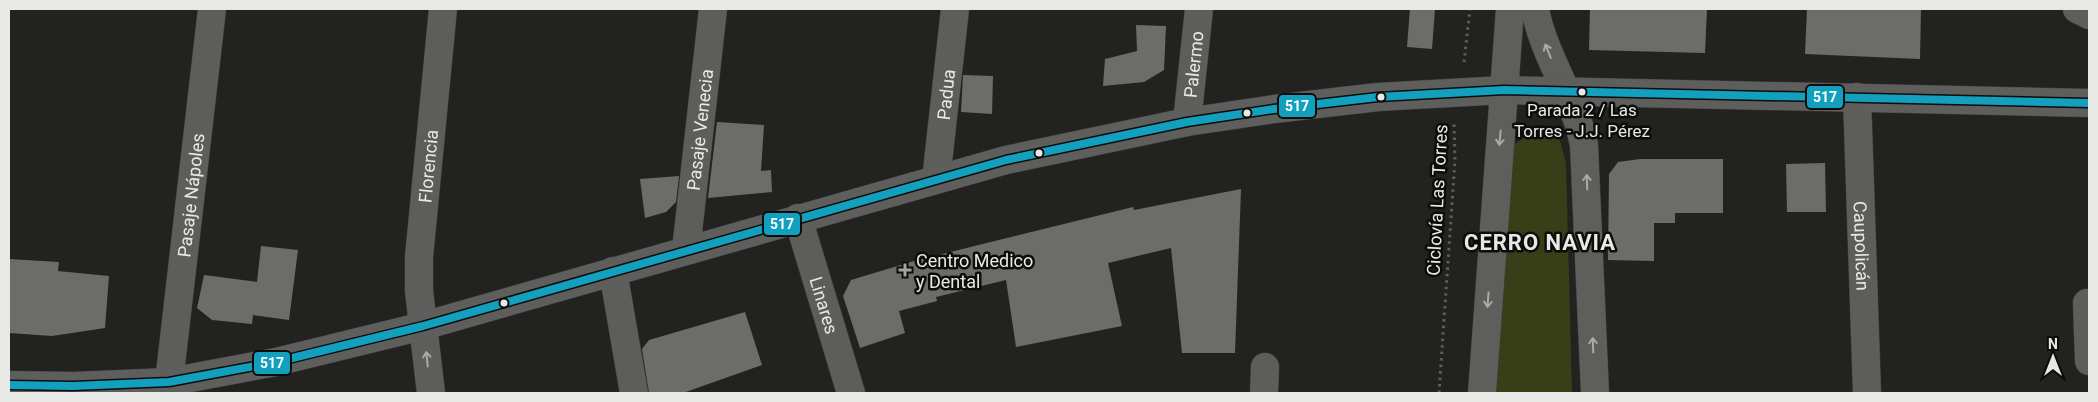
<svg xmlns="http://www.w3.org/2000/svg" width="2098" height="402" viewBox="0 0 2098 402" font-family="Roboto,sans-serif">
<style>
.green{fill:#383f18}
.building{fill:#6c6c6b}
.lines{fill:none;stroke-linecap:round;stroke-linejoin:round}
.minor-casing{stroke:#3e3e3d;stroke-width:29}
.major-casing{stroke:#3e3e3d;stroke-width:29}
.path{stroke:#5e5e5d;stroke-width:3;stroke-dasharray:2.5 4;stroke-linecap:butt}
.minor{stroke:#5d5d5c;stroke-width:28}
.major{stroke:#5e5e5d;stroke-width:28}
.bus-1-casing{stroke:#0c0c0b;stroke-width:11}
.bus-1{stroke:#13a0be;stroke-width:8}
.oneway{stroke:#aaaaa8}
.oneway2{stroke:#a9a9a8}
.bus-dot{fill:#e8e8e6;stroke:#0c0c0b;stroke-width:2}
.poi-dot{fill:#a3a3a1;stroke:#0c0c0b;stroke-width:2}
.labels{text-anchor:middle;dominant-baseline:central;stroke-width:5;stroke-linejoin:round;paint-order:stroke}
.bus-label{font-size:17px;fill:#e8e8e6;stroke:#0c0c0b}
.street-label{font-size:18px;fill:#e8e8e6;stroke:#0c0c0b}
.poi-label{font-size:18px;fill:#e8e8e6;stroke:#0c0c0b;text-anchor:start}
.district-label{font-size:22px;font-weight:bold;letter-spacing:1px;fill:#e8e8e6;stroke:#0c0c0b}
.line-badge{stroke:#0c0c0b;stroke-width:2}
.badge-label{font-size:14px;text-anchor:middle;font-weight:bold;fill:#fff}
</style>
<rect width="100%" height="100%" fill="#222221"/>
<polygon class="green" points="1534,129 1557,130 1566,163 1572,393 1495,393 1514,145"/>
<g class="building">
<polygon points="1410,9 1435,9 1432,49 1407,47"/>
<polygon points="1590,9 1707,9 1705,53 1589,50"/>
<polygon points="1807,9 1921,9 1920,59 1805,54"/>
<polygon points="1136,25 1166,26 1164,70 1144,82 1103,86 1105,59 1137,51"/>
<polygon points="963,75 993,76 992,114 961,112"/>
<polygon points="717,122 764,125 761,171 771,170 772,192 708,198"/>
<polygon points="1640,159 1723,159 1723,213 1675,213 1675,223 1654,223 1654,261 1608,260 1609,174 1618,162"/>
<polygon points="1825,163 1826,212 1787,212 1786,164"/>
<polygon points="679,176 676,202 666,212 645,218 640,179"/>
<polygon points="1241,189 1235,353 1182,353 1171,248 1108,263 1122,326 1016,347 1006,280 936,297 937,301 899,311 905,333 860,348 843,296 851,280 914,261 1133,207 1134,210"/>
<polygon points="261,246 298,250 289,320 253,315 252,324 212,320 197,308 204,275 257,282"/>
<polygon points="9,259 59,262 58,271 109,276 105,328 52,336 9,333"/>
<polygon points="745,312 762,365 683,393 649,393 642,349 649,340"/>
</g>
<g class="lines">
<g class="minor-casing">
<g id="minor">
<polyline points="2077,9 2089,15"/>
<path id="s1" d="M 1857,97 L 1867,393"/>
<path id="s2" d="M 1187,122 L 1199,9"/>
<path id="s3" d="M 936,180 L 955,9"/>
<path id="s4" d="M 798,218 L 851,393"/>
<path id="s5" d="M 686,250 L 713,9"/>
<polyline points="613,271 634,393"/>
<polyline points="2087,303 2089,361"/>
<path id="s6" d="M 169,382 L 212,9"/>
<path id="s7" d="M 431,393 L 419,291 L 419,257 L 443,9"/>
<polyline points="1264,393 1265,367"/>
</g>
</g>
<g class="major-casing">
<g id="major">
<path d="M 1535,9 C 1544,57 1575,97 1584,145 L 1595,393"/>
<polyline points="9,385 73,386 169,382 276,362 423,326 1006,160 1187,122 1274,109 1378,97 1504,90 2089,103"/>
<polyline points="1482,393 1510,9"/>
</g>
</g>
<g class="path">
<polyline points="1464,62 1470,9"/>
<polyline points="1439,393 1455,160 1454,122"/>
</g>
<use href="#minor" class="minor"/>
<use href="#major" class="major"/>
<g class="bus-1-casing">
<polyline id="bus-1" points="9,385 73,386 169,382 276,362 423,326 1006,160 1187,122 1274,109 1378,97 1504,90 2089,103"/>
</g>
<use href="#bus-1" class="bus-1"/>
</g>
<defs><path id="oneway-shaft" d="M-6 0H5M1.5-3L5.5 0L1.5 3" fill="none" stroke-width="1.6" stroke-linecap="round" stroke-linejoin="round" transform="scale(1.25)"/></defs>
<g class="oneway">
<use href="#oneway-shaft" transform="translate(1548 51) rotate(-112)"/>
<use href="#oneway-shaft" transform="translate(1500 138) rotate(95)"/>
<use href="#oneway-shaft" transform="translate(1587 182) rotate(-92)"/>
<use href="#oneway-shaft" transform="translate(1488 300) rotate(94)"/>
<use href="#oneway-shaft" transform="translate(1593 345) rotate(-92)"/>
</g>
<use class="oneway2" href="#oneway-shaft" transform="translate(427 359) rotate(-96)"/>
<g class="bus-dot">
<circle cx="1582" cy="92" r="4.5"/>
<circle cx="1381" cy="97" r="4.5"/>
<circle cx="1247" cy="113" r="4.5"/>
<circle cx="1039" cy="153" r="4.5"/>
<circle cx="504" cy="303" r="4.5"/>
</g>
<path class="poi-dot" d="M902.5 262.5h5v5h5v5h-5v5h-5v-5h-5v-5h5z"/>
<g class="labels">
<g class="bus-label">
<text x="1582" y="110">Parada 2 / Las<tspan x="1582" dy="21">Torres - J.J. Pérez</tspan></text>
</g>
<g class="street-label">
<text stroke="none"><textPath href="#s2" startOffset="58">Palermo</textPath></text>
<text stroke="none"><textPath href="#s3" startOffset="86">Padua</textPath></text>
<text stroke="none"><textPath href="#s5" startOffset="121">Pasaje Venecia</textPath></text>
<text stroke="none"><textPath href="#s7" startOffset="228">Florencia</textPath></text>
<text stroke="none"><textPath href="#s6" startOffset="188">Pasaje Nápoles</textPath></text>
<text transform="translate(1437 200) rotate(-87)">Ciclovía Las Torres</text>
<text stroke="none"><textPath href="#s1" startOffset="149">Caupolicán</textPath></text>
<text stroke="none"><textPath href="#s4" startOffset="91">Linares</textPath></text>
</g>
<g class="poi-label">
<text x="916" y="260">Centro Medico<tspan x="916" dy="21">y Dental</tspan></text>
</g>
<g class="district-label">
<text x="1540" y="242">CERRO NAVIA</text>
</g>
</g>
<g class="line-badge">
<rect x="1806" y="85" width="38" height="24" rx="5" fill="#13a0be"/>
<rect x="1278" y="94" width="38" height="24" rx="5" fill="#13a0be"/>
<rect x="763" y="212" width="38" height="24" rx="5" fill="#13a0be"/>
<rect x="253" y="351" width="38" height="24" rx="5" fill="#13a0be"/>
</g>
<g class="badge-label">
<text x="1825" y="102">517</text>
<text x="1297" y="111">517</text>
<text x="782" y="229">517</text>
<text x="272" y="368">517</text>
</g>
<rect width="2098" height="402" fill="none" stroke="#e8e8e6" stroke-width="20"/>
<g transform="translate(2053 357)" stroke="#0c0c0b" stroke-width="4" paint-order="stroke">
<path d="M0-4L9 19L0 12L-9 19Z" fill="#e8e8e6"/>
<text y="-8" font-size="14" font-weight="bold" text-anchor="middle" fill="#e8e8e6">N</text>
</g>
</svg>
